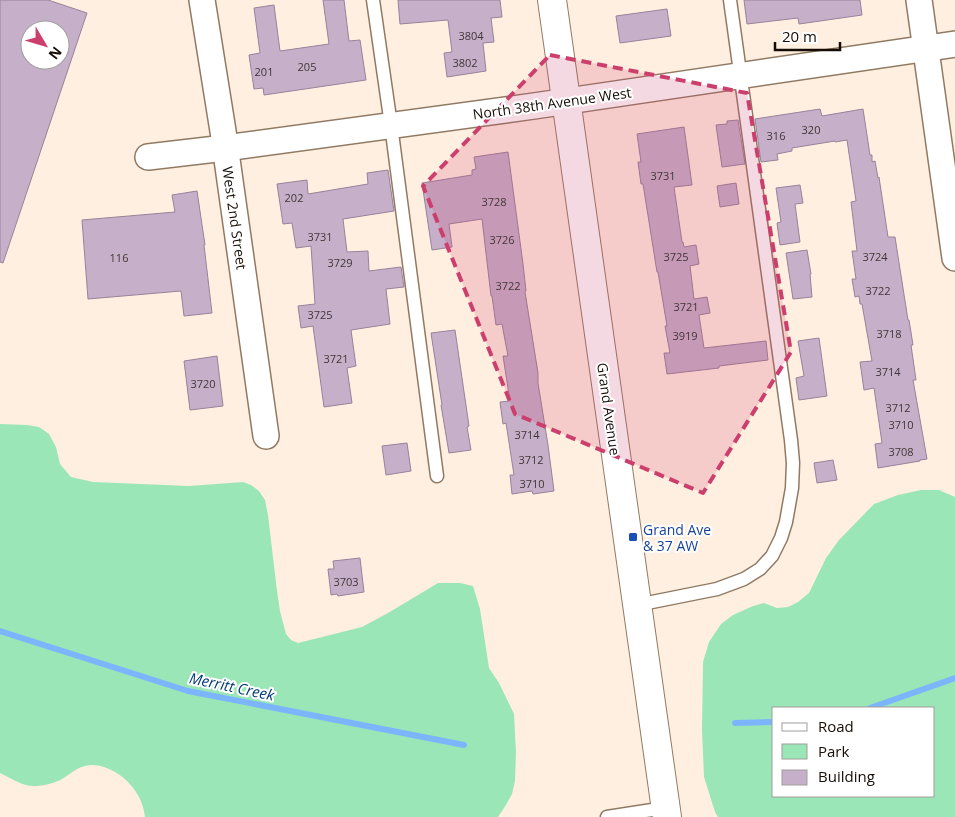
<svg xmlns="http://www.w3.org/2000/svg" width="955" height="817" viewBox="0 0 955 817" font-family="'Open Sans',sans-serif">
<style>
.green{fill:#9be6b6;fill-rule:evenodd}
.lines{fill:none;stroke-linecap:round;stroke-linejoin:round}
.stream{stroke:#7db5fd;stroke-width:6}
.building{fill:#c5afc9;stroke:#97829b;fill-rule:evenodd}
.lane-casing{stroke:#917a63;stroke-width:15}
.street-casing{stroke:#917a63;stroke-width:28}
.secondary-casing{stroke:#917a63;stroke-width:30}
.lane{stroke:#fff;stroke-width:12}
.street{stroke:#fff;stroke-width:25}
.secondary{stroke:#fff;stroke-width:28}
.marked{fill:#cc3f6d;fill-opacity:0.2;stroke:#cc3f6d;stroke-width:4;stroke-dasharray:10 6;stroke-linejoin:round}
.transit-dot{fill:#1a4fb4;stroke:#fff;stroke-width:2}
.labels{text-anchor:middle;dominant-baseline:central;stroke-width:4;stroke-linejoin:round;paint-order:stroke}
.number-label{font-size:11px;fill:#413636}
.street-label{font-size:14px;fill:#150d05;stroke:#fff}
.transit-label{font-size:14px;fill:#164399;stroke:#fff;text-anchor:start}
.water-label{font-size:15px;font-style:italic;fill:#003a78;stroke:#fff}
</style>
<rect width="100%" height="100%" fill="#ffefe0"/>
<g class="green">
<path d="M 0,424 L 27,425 L 39,427 L 49,434 L 56,447 L 60,464 L 71,477 L 93,482 L 189,486 L 243,482 L 251,485 L 259,491 L 265,500 L 268,515 L 277,591 L 280,611 L 286,634 L 291,640 L 298,643 L 362,627 L 388,613 L 438,583 L 460,583 L 473,586 L 480,609 L 489,668 L 499,683 L 514,714 L 516,753 L 515,781 L 512,794 L 506,805 L 498,817 L 145,817 C 143,794 125,774 104,767 C 98,765 91,764 85,766 C 76,768 69,775 62,779 C 55,783 43,786 36,786 C 23,787 11,778 0,773 Z"/>
<path d="M 921,490 L 939,490 L 955,497 L 955,817 L 718,817 L 715,812 L 704,777 L 702,730 L 703,662 L 709,642 L 721,624 L 733,615 L 753,606 L 764,603 L 777,608 L 788,607 L 798,602 L 809,593 L 826,558 L 839,540 L 874,504 L 898,495 ZM 934,708 L 934,796 L 774,796 L 774,708 Z"/>
</g>
<g class="lines">
<g class="stream">
<polyline points="0,631 188,691 464,745"/>
<polyline points="870,708 955,678"/>
<polyline points="735,723 774,722"/>
</g>
</g>
<g class="building">
<path d="M 0,0 L 48,0 L 87,13 L 3,263 L 0,262 ZM 30,30 L 60,30 L 60,60 L 30,60 Z"/>
<polygon points="323,0 344,0 349,41 360,40 366,80 264,95 263,88 254,89 249,55 260,53 254,8 274,5 280,51 329,44"/>
<polygon points="398,0 500,0 502,17 491,18 494,42 483,43 486,71 447,77 444,53 452,52 448,20 400,24"/>
<polygon points="744,0 860,0 862,15 799,24 798,18 747,24"/>
<polygon points="667,9 671,36 620,43 616,16"/>
<polygon points="820,109 822,116 863,109 870,155 872,155 872,162 875,161 878,178 879,177 888,237 895,237 908,320 909,320 913,345 911,345 916,380 913,380 927,459 920,460 920,461 878,468 875,444 882,443 874,388 864,390 860,362 872,361 862,304 860,304 859,296 855,297 852,279 856,279 852,251 857,251 851,202 856,201 847,140 835,142 835,141 792,148 792,151 777,154 778,160 761,162 755,119"/>
<polygon points="738,120 745,164 722,167 716,125 727,124 727,121"/>
<polygon points="684,127 692,185 674,187 682,242 683,242 684,247 696,245 699,264 690,266 694,299 707,297 710,313 699,315 704,348 766,341 768,360 719,366 719,368 667,374 664,353 670,353 665,326 667,326 658,272 657,272 643,184 641,184 638,162 641,162 637,134"/>
<polygon points="508,152 523,264 526,291 525,292 538,373 538,383 548,445 554,491 533,494 532,491 512,494 510,475 514,475 506,423 503,424 500,402 510,401 503,356 508,356 502,324 496,325 492,296 491,296 482,219 449,224 452,247 432,250 422,183 472,175 472,170 476,169 474,157"/>
<polygon points="388,170 394,211 343,219 347,252 368,251 369,271 401,267 404,287 386,289 390,324 351,330 356,366 347,368 352,403 324,407 313,326 301,328 298,306 315,304 311,246 296,248 292,223 283,224 277,184 307,180 308,194 368,184 367,173"/>
<polygon points="736,183 739,204 720,207 717,186"/>
<polygon points="800,185 803,203 795,204 800,242 780,245 777,223 781,222 776,188"/>
<polygon points="197,191 205,245 204,245 212,313 184,316 181,291 88,299 82,220 175,212 172,195"/>
<polygon points="807,250 811,274 810,274 812,297 793,299 786,253"/>
<polygon points="455,330 469,426 467,427 471,450 449,453 441,405 442,405 431,333"/>
<polygon points="819,338 827,396 799,400 796,378 804,376 798,341"/>
<polygon points="217,356 223,406 190,410 184,361"/>
<polygon points="407,443 411,471 386,475 382,446"/>
<polygon points="833,460 837,480 817,483 814,463"/>
<polygon points="360,558 364,592 338,596 337,594 331,595 328,569 334,569 333,561"/>
</g>
<g class="lines">
<g class="lane-casing">
<g id="lane">
<polyline points="373,0 391,125 437,476"/>
<polyline points="637,605 717,589 744,579 760,569 772,556 781,538 786,522 792,488 793,463 791,440 730,0"/>
<polyline points="607,817 665,808"/>
</g>
</g>
<g class="street-casing">
<g id="street">
<polyline points="202,0 223,131 266,436"/>
<polyline points="919,0 955,258"/>
<polyline points="148,157 225,148 534,106 955,44"/>
</g>
</g>
<g class="secondary-casing">
<polyline id="secondary" points="552,0 667,817"/>
</g>
<use href="#lane" class="lane"/>
<use href="#street" class="street"/>
<use href="#secondary" class="secondary"/>
</g>
<path class="marked" d="M 550,55 L 747,93 L 791,352 L 703,493 L 515,414 L 423,186 Z"/>
<rect class="transit-dot" x="628" y="532" width="10" height="10" rx="2.5"/>
<g class="labels">
<g class="number-label">
<text x="471" y="35">3804</text>
<text x="465" y="62">3802</text>
<text x="307" y="66">205</text>
<text x="264" y="71">201</text>
<text x="811" y="129">320</text>
<text x="776" y="135">316</text>
<text x="663" y="175">3731</text>
<text x="294" y="197">202</text>
<text x="494" y="201">3728</text>
<text x="320" y="236">3731</text>
<text x="502" y="239">3726</text>
<text x="676" y="256">3725</text>
<text x="875" y="256">3724</text>
<text x="119" y="257">116</text>
<text x="340" y="262">3729</text>
<text x="508" y="285">3722</text>
<text x="878" y="290">3722</text>
<text x="686" y="306">3721</text>
<text x="320" y="314">3725</text>
<text x="889" y="333">3718</text>
<text x="685" y="335">3919</text>
<text x="336" y="358">3721</text>
<text x="888" y="371">3714</text>
<text x="203" y="383">3720</text>
<text x="898" y="407">3712</text>
<text x="901" y="424">3710</text>
<text x="527" y="434">3714</text>
<text x="901" y="451">3708</text>
<text x="531" y="459">3712</text>
<text x="532" y="483">3710</text>
<text x="346" y="581">3703</text>
</g>
<g class="street-label">
<text transform="translate(552 103) rotate(-8)">North 38th Avenue West</text>
<text transform="translate(235 218) rotate(82)">West 2nd Street</text>
<text transform="translate(609 409) rotate(82)">Grand Avenue</text>
</g>
<g class="transit-label">
<text x="643" y="529">Grand Ave<tspan x="643" dy="16">&amp; 37 AW</tspan></text>
</g>
<g class="water-label">
<text transform="translate(232 686) rotate(12)">Merritt Creek</text>
</g>
</g>
<rect x="772" y="707" width="162" height="90" fill="#ffffff" stroke="#a19e9b"/>
<rect x="782" y="723" width="25" height="8" fill="#ffffff" stroke="#a19e9b"/>
<text x="818" y="732" font-size="15" fill="#150d05">Road</text>
<rect x="782" y="744" width="25" height="15" fill="#9be6b6" stroke="#a19e9b"/>
<text x="818" y="757" font-size="15" fill="#150d05">Park</text>
<rect x="782" y="770" width="25" height="15" fill="#c5afc9" stroke="#a19e9b"/>
<text x="818" y="782" font-size="15" fill="#150d05">Building</text>
<g transform="translate(45 45) rotate(128)"><circle r="24" fill="#ffffff" stroke="#a19e9b"/>
<path d="M0-4L9 19L0 12L-9 19Z" fill="#cc3f6d"/>
<text y="-8" font-size="14" font-weight="bold" text-anchor="middle" fill="#150d05">N</text>
</g>
<path d="M775 42v8h65v-8" fill="none" stroke="#150d05" stroke-width="2.5"/>
<text x="782" y="42" font-size="15" fill="#150d05" stroke="#ffffff" stroke-width="4" paint-order="stroke">20 m</text>
</svg>
